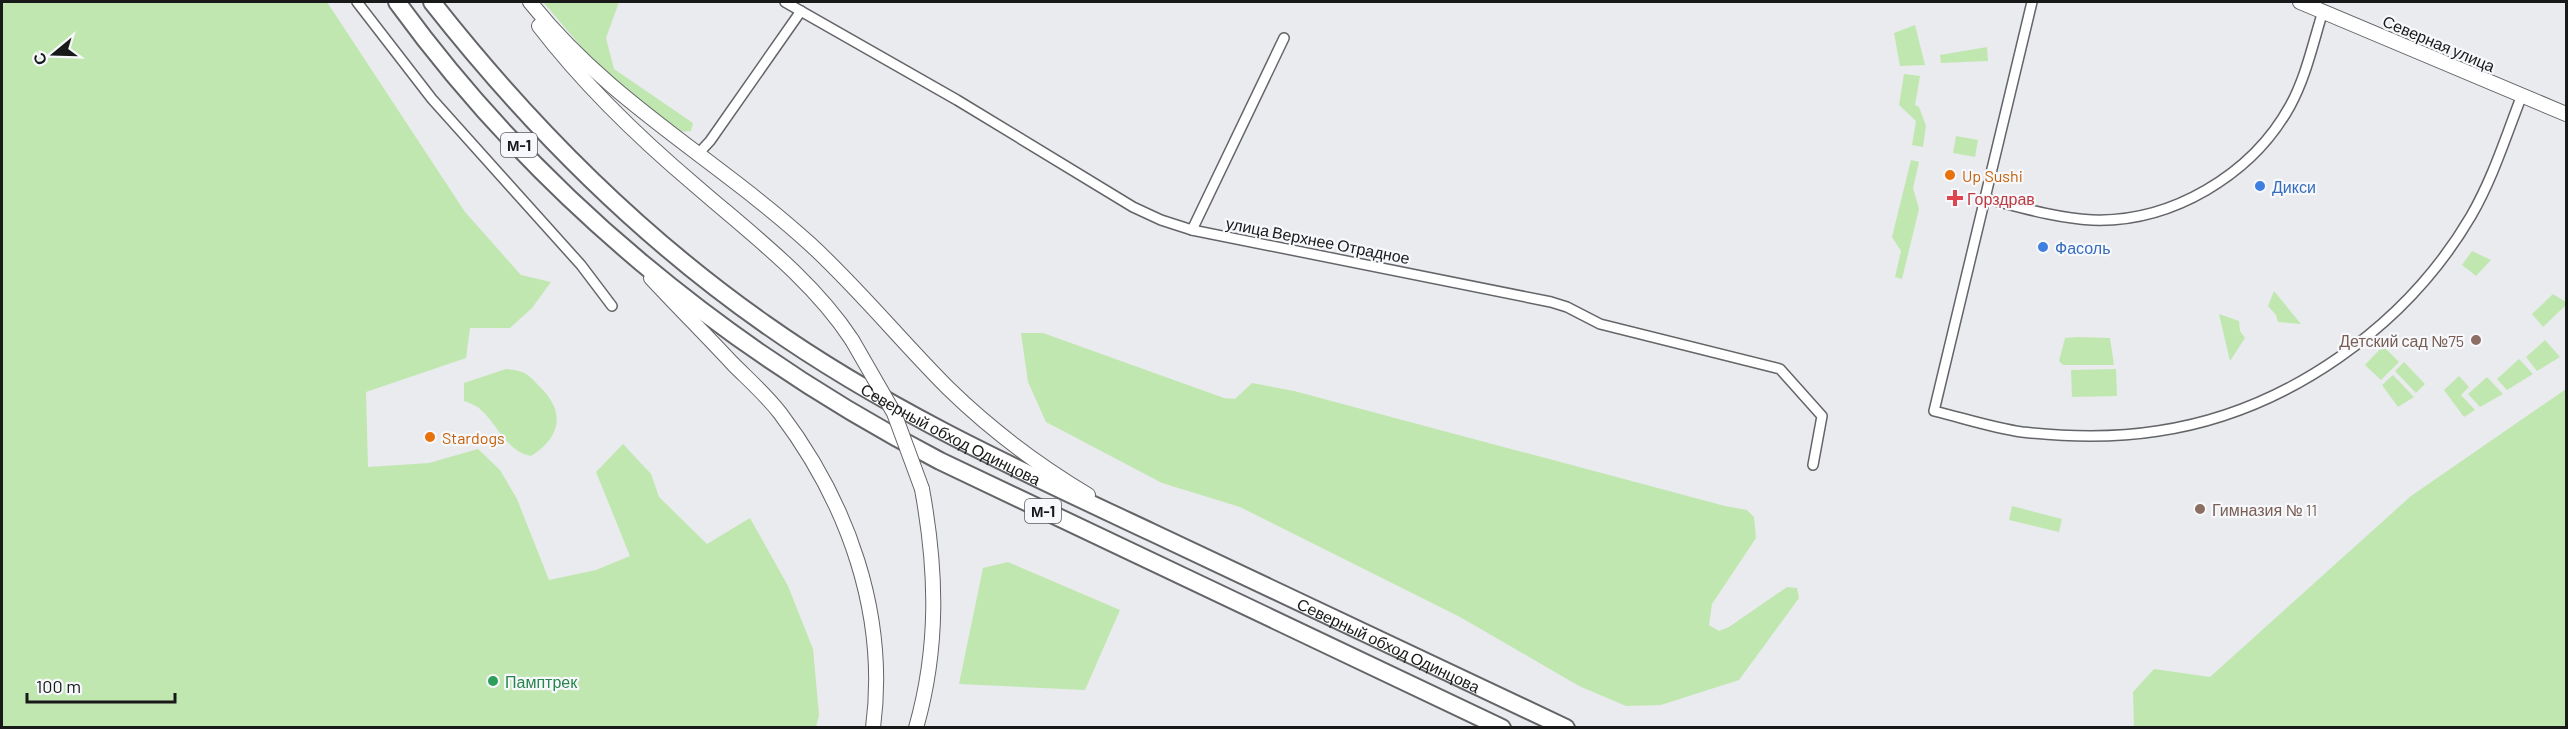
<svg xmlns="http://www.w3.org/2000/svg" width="2568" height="729" viewBox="0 0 2568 729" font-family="Barlow,sans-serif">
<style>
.green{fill:#c1e7b0}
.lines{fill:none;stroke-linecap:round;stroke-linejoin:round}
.street-casing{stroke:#646568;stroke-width:12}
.secondary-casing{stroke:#646568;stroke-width:16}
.highway-casing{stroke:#646568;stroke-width:20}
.street{stroke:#fff;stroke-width:9}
.secondary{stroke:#fff;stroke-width:14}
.highway{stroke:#fff;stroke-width:16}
.secondary-bridge-casing{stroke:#646568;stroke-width:16;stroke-linecap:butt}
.secondary-bridge{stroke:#fff;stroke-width:14}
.food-dot{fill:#e8710a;stroke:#f7f8fb;stroke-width:2}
.shop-dot{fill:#3f7fe0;stroke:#f7f8fb;stroke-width:2}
.health-dot{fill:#e0444e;stroke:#f7f8fb;stroke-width:2}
.education-dot{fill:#8d6e63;stroke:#f7f8fb;stroke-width:2}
.leisure-dot{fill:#2e9e5b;stroke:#f7f8fb;stroke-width:2}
.labels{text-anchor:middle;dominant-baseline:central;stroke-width:4.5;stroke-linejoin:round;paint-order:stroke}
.shield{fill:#f7f8fb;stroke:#5b5c5d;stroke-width:1.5}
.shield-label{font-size:15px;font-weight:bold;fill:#181919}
.street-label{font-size:16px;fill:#181919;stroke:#f7f8fb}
.food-label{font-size:16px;fill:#c56008;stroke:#f7f8fb;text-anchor:start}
.shop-label{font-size:16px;fill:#366cbe;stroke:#f7f8fb;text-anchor:start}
.health-label{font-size:16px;fill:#be3a42;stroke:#f7f8fb;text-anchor:start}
.education-label{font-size:16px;fill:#785e54;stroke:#f7f8fb;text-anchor:end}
.leisure-label{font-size:16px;fill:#27864d;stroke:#f7f8fb;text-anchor:start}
</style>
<rect width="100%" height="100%" fill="#e9ebee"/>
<g class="green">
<polygon points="2,2 327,2 465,212 521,275 551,282 532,308 510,328 470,328 466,358 366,392 368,467 429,463 478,449 500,470 517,499 549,580 596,570 630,556 596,472 623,444 651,474 659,497 707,544 750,518 788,586 813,649 819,715 816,727 2,727"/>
<polygon points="543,2 619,2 606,38 614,69 693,123 691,131 675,132 598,66"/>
<polygon points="1915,25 1925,65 1900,66 1894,33"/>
<polygon points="1987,47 1988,61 1941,63 1940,55"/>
<polygon points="1904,74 1920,76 1915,105 1919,107 1926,126 1923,147 1912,145 1916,121 1899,105"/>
<polygon points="1956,136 1978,140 1975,157 1953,153"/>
<polygon points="1911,160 1919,162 1913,188 1919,209 1902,279 1895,277 1901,251 1892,237"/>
<polygon points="2472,251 2491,260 2476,276 2462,265"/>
<polygon points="2274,291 2301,324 2278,322 2276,315 2268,306"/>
<polygon points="2553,294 2566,302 2566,305 2543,327 2532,314"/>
<polygon points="2219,314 2239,321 2240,331 2245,338 2230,361"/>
<polygon points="1021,333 1043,333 1224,398 1235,399 1252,383 1294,391 1725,506 1747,510 1754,517 1756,538 1712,604 1709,625 1719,631 1729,627 1787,587 1797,588 1799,598 1739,680 1661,705 1626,706 1579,686 1460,617 1240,507 1162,483 1046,422 1028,382"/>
<polygon points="2077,337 2110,338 2114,365 2063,365 2059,361 2065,338"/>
<polygon points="2545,340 2560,357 2537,371 2526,357"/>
<polygon points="2383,346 2399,362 2381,380 2365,365"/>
<polygon points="2519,359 2533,374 2507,390 2497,379"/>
<polygon points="2404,362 2425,384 2416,393 2395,371"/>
<path d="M 506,369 C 526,371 528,374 541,388 C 566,413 560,438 531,456 C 506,451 498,425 481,410 C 477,405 469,403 464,401 L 464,383 Z"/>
<polygon points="2116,369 2117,396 2072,397 2071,370"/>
<polygon points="2393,375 2414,397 2398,407 2382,385"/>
<polygon points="2459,376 2469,387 2461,395 2475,410 2464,417 2444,390"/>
<polygon points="2487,377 2503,394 2480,407 2468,394"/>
<polygon points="2566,389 2566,727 2134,727 2133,692 2154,669 2210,677 2411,496"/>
<polygon points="2012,506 2062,519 2059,532 2009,520"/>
<polygon points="1008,562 1120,610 1085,690 959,684 983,568"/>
</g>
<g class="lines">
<g class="street-casing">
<g id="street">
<polyline points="357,2 432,99 581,265 612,306"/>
<polyline points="785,2 957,100 1133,207 1161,220 1192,230 1551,302 1567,307 1600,324 1780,369 1822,416 1813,465"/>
<path d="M 2032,2 L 1934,411 C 1963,418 1993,428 2022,432 C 2067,437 2114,438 2158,431 C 2286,412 2406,327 2471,216 C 2493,178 2506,136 2522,95"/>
<polyline points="697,155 710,141 801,11"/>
<path d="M 1984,198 C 2020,207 2055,218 2092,220 C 2171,223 2252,175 2290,106 C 2306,77 2313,43 2323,11"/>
<polyline points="1192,230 1284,38"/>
</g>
</g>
<g class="secondary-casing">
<g id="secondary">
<path d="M 530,2 C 609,102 717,159 810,244 C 859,289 901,341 948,388 C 990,429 1038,465 1088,495"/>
<polyline points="2300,2 2566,114"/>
<path d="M 539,26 C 585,86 638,137 696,186 C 750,233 812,279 852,340"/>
<path d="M 651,278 C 678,307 706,335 733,364 C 749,380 766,395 780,413 C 848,503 888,614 873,728"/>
<path d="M 916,728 C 939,647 937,571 922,489"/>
</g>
</g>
<g class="highway-casing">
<g id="highway">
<path d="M 397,2 C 538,196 728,351 940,461 L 1502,728"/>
<path id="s1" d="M 432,2 C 528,124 638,235 765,324 C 885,409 1019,470 1151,532 C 1289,597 1428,663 1566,728"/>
</g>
</g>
<use href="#street" class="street"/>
<use href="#secondary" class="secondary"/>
<use href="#highway" class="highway"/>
<g class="secondary-bridge-casing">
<polyline id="secondary-bridge" points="852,340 894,413 922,489"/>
</g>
<use href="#secondary-bridge" class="secondary-bridge"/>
</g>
<g class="food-dot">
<circle cx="1950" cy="175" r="6"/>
<circle cx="430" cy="437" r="6"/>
</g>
<g class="shop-dot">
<circle cx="2260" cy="186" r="6"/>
<circle cx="2043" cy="247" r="6"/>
</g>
<path class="health-dot" d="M1952 189h6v6h6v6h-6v6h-6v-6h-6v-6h6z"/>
<g class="education-dot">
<circle cx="2476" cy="340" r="6"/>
<circle cx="2200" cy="509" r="6"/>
</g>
<circle class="leisure-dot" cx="493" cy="681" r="6"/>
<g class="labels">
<g class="shield">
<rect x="501" y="133" width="36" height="24" rx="4.5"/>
<rect x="1025" y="499" width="36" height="24" rx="4.5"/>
</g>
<g class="shield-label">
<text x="519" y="145">М-1</text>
<text x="1043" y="511">М-1</text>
</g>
<g class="street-label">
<text transform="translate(2439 43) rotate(23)">Северная улица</text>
<text transform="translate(1318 240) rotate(11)">улица Верхнее Отрадное</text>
<text stroke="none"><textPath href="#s1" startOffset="681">Северный обход Одинцова</textPath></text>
<text stroke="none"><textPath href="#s1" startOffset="1167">Северный обход Одинцова</textPath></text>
</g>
<g class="food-label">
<text x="1962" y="175">Up Sushi</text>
<text x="442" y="437">Stardogs</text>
</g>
<g class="shop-label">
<text x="2272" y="186">Дикси</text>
<text x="2055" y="247">Фасоль</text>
</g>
<g class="health-label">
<text x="1967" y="198">Горздрав</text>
</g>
<g class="education-label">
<text x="2464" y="340">Детский сад №75</text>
<text x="2212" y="509" text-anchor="start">Гимназия № 11</text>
</g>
<g class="leisure-label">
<text x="505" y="681">Памптрек</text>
</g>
</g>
<rect width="2568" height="729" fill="none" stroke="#181919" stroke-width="6"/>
<g transform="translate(54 54) rotate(251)" stroke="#f7f8fb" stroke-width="4.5" paint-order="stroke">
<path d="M0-4.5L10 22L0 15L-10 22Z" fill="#181919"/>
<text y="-9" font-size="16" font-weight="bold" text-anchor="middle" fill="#181919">С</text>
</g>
<path d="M27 693v9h148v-9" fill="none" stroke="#181919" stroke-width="3"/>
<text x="36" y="693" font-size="18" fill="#181919" stroke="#f7f8fb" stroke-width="4.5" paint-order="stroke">100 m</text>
</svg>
